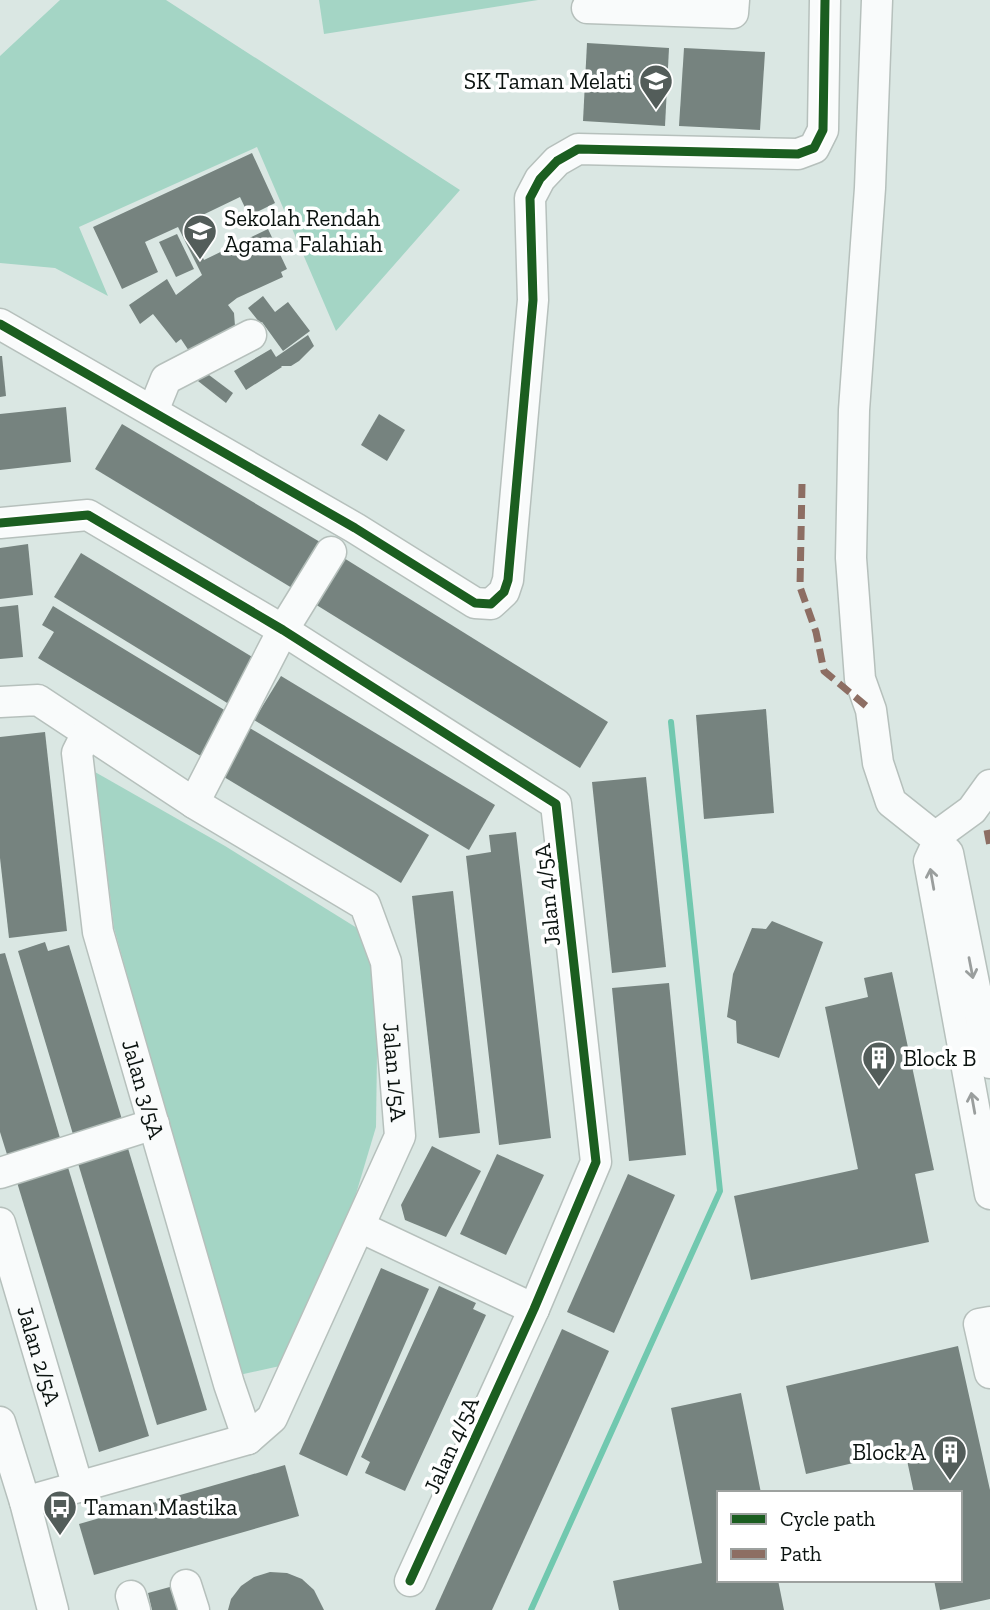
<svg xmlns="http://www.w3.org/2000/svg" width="990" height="1610" viewBox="0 0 990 1610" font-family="'Zilla Slab',serif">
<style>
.green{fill:#a4d5c5}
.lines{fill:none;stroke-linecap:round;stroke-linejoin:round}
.stream{stroke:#71c8af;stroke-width:6}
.building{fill:#76837f}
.minor-casing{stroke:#b6c0bc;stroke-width:33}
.minor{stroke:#f9fbfb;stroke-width:30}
.quiet{stroke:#8d6e63;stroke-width:7;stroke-dasharray:14 7;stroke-linecap:butt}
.cycleway-casing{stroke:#fff;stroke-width:13}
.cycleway{stroke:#1b5e20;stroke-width:9}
.oneway{stroke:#9a9e9d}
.labels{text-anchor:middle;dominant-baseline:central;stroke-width:7;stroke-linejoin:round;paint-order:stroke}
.poi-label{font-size:23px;fill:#0b1310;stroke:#fff;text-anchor:start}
.street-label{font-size:23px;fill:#0b1310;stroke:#fff}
</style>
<rect width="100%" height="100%" fill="#dae7e3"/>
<g class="green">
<polygon points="60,0 166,0 460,190 336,331 257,147 79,227 108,296 55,268 0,263 0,56"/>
<polygon points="319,0 538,0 324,34"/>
<polygon points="95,772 225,846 357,928 378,979 376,1127 344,1234 280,1366 239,1375 114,928"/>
</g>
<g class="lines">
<polyline class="stream" points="531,1610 720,1191 671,722"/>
</g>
<g class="building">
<polygon points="587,43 669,48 665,126 583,121"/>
<polygon points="684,48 765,52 760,130 679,126"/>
<polygon points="252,153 275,203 249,216 240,197 186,223 204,260 268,229 287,269 281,272 283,277 237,298 228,305 234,313 235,326 193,357 181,339 176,343 153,314 140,324 129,305 167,279 176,295 202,275 178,227 145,242 158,272 122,289 93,227"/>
<polygon points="177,234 194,269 176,277 159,242"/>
<polygon points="263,296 275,312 288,302 310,331 283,351 262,322 260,323 248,308"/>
<polygon points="308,335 314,346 299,361 291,366 281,366 282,367 246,390 234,371 271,349 276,357"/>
<polygon points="0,356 2,356 6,396 0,397"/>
<polygon points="205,372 233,393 226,403 198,381"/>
<polygon points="66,407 71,462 0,470 0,414"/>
<polygon points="379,414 405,430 387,461 361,445"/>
<polygon points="122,424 325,545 297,591 95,469"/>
<polygon points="28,544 33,595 0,599 0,548"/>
<polygon points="81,553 264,664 237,709 54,597"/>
<polygon points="339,555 608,722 580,768 310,601"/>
<polygon points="18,605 23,657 0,659 0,607"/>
<polygon points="53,606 231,714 204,758 38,658 54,632 42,625"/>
<polygon points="281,676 495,805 469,850 254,720"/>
<polygon points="766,709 774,813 704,819 696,715"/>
<polygon points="248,727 429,835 401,883 219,774"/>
<polygon points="45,732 67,931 9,938 0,858 0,737"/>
<polygon points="646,777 666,967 612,973 592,782"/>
<polygon points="516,832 551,1138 499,1145 466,856 491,852 489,835"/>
<polygon points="453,891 480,1133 439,1138 412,896"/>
<polygon points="772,921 823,942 779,1058 737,1043 736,1021 727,1017 733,974 752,928 766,929"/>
<polygon points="45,942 48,951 69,945 124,1126 75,1141 18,951"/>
<polygon points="5,953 63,1148 10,1164 0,1132 0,954"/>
<polygon points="892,972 934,1170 915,1174 929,1242 751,1280 734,1196 858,1169 825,1007 868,997 864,978"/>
<polygon points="669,983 686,1155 629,1161 612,988"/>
<polygon points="127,1145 207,1410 157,1425 77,1160"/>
<polygon points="432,1146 481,1171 446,1237 405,1220 401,1205"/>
<polygon points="497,1154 544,1175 506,1255 460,1234"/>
<polygon points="67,1164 149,1436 99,1452 16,1179"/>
<polygon points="628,1174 675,1195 614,1333 567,1312"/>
<polygon points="381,1268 429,1289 347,1476 299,1454"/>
<polygon points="439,1286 476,1303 473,1309 486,1315 405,1491 365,1473 370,1462 361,1457"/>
<polygon points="562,1329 609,1351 566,1447 492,1610 435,1610"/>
<polygon points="958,1346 990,1490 990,1599 940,1610 934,1580 960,1580 960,1493 914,1493 905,1451 806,1474 786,1386"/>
<polygon points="741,1393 761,1493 719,1493 719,1580 778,1580 784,1610 619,1610 613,1581 702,1563 671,1408"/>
<polygon points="285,1465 299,1516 94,1575 79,1524"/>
<polygon points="270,1572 287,1573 302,1579 314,1590 324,1610 228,1610 231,1599 241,1586 254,1577"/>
<polygon points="177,1585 184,1610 152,1610 148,1593"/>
</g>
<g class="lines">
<g class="minor-casing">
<g id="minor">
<polyline points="877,0 870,188 854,410 851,558 860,679 871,710 878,763 891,802 935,837 936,846 929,861 990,1194"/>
<polyline points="587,8 733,13 734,0"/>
<polyline points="0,324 355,528 475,603 491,604 504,592 508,580 533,300 530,198 540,179 557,161 578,149 798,154 814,148 823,130 825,0"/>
<polyline points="153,411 166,379 251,335"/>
<polyline points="0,523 88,515 283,630 556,804 596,1162 534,1309 410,1581"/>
<path id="s1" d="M 0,702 L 38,700 L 194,803 L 365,905 L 386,962 L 400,1136 L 272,1418 L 248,1439 L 25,1502"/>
<path id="s2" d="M 87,733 L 77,753 L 98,932 L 229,1384 L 248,1439"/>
<polyline points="194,803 283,630 331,552"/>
<polyline points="935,837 972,810 990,785"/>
<polyline points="943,848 948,853 990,1063"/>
<polyline points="0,1173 154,1124"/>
<path id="s3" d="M 0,1223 L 78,1487"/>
<polyline points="360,1227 534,1309"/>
<polyline points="990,1322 979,1324 990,1373"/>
<polyline points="0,1422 25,1502 53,1610"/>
<polyline points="186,1585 194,1610"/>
<polyline points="131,1596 135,1610"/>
</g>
</g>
<use href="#minor" class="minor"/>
<g class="quiet">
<polyline points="802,484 800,587 816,632 824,671 871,710"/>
<polyline points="987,830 990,846"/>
</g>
<g class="cycleway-casing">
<g id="cycleway">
<polyline points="0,324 355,528 475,603 491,604 504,592 508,580 533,300 530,198 540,179 557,161 578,149 798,154 814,148 823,130 825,0"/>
<polyline points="0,523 88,515 283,630 556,804 596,1162 534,1309 410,1581"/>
</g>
</g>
<use href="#cycleway" class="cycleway"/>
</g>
<defs><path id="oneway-shaft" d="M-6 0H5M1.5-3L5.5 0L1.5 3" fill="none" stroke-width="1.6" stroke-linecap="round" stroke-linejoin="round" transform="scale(1.75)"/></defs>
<g class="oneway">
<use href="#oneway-shaft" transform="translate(932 879) rotate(-100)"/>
<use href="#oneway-shaft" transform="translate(971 968) rotate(79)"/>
<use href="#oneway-shaft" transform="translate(973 1103) rotate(-100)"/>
</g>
<defs>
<g id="school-pin" transform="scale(1.75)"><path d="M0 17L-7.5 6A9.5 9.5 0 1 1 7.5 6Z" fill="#535d5a" stroke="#fff"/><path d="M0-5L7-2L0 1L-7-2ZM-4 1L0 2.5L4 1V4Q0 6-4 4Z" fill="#fff"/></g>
<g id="building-pin" transform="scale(1.75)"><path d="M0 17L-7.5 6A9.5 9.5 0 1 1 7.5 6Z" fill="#535d5a" stroke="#fff"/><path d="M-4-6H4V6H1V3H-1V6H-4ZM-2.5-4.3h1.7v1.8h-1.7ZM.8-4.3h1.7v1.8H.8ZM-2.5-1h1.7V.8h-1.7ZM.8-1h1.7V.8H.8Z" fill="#fff"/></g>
<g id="bus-pin" transform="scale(1.75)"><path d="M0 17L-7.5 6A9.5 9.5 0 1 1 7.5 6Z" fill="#535d5a" stroke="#fff"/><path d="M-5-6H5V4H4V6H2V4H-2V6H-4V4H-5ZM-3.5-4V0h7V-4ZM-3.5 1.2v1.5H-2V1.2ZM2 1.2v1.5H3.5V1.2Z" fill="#fff"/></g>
</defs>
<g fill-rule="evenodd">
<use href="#school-pin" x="656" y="81"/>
<use href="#school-pin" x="200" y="231"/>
<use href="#building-pin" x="879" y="1058"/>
<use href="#building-pin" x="950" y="1452"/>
<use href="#bus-pin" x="60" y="1507"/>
</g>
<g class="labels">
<g class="poi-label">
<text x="632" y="81" text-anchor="end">SK Taman Melati</text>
<text x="224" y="218">Sekolah Rendah<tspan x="224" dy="26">Agama Falahiah</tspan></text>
<text x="903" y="1058">Block B</text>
<text x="926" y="1452" text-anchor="end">Block A</text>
<text x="84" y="1507">Taman Mastika</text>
</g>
<g class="street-label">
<text transform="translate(547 895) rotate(-96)">Jalan 4/5A</text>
<text stroke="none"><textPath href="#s1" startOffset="595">Jalan 1/5A</textPath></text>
<text stroke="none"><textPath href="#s2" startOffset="366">Jalan 3/5A</textPath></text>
<text stroke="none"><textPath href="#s3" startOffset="138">Jalan 2/5A</textPath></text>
<text transform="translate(451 1445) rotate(-66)">Jalan 4/5A</text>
</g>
</g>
<rect x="717" y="1491" width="245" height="91" fill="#ffffff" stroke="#9da19f" stroke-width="2"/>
<rect x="731" y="1514" width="35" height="10" fill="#1b5e20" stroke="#9da19f" stroke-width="2"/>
<text x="780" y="1526" font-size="21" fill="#0b1310">Cycle path</text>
<rect x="731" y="1549" width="35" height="10" fill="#8d6e63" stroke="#9da19f" stroke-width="2"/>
<text x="780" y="1561" font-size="21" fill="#0b1310">Path</text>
</svg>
